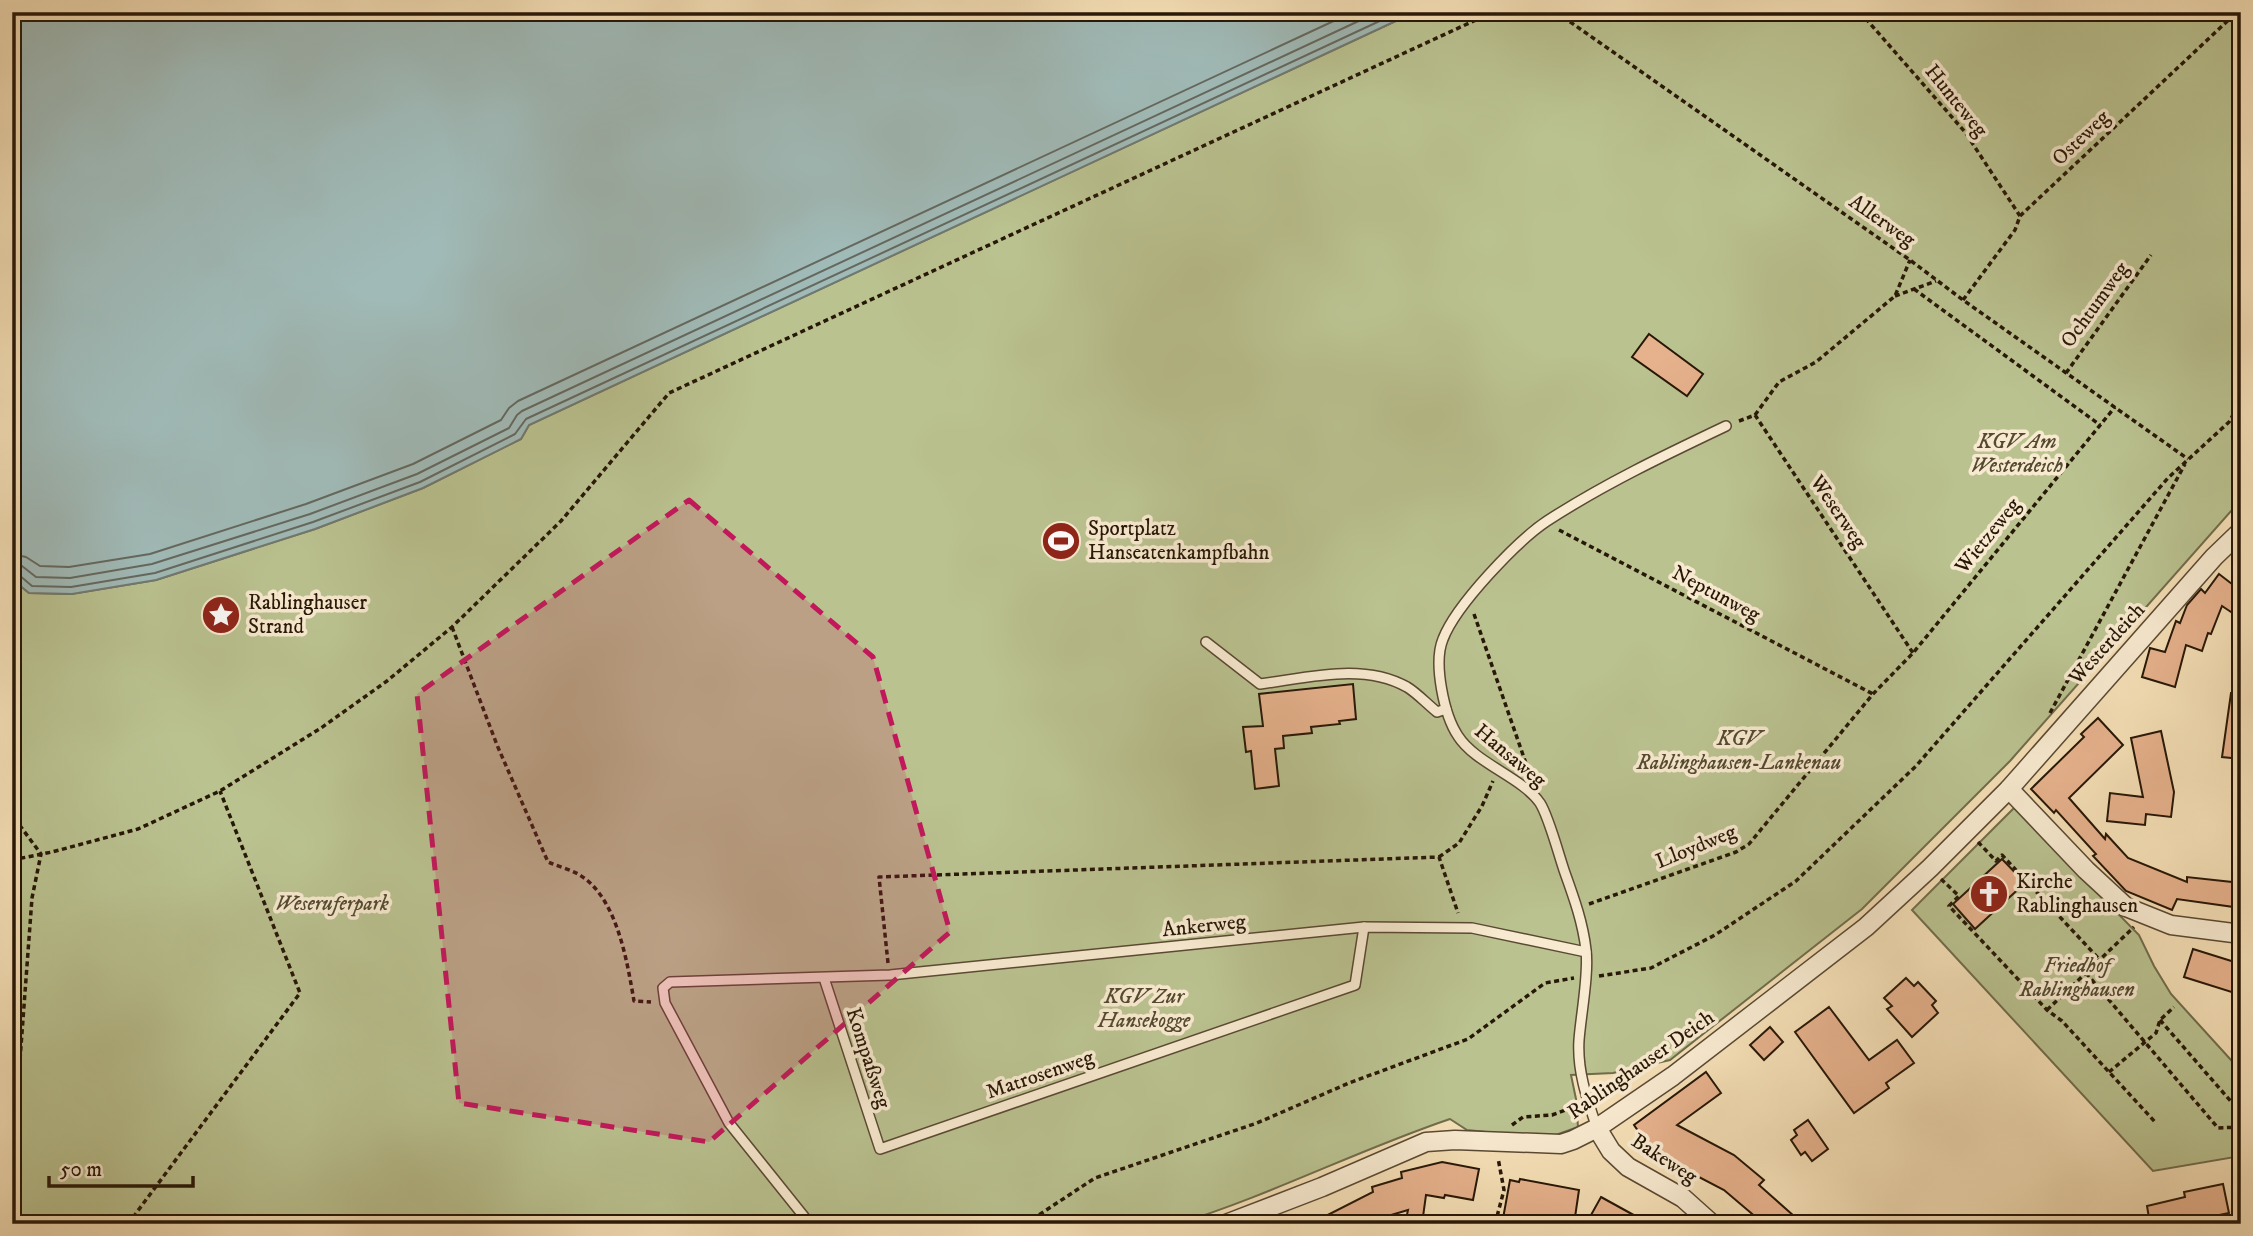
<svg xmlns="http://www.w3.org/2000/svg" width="2253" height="1236" viewBox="0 0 2253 1236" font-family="'IM FELL DW Pica',serif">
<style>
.green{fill:#bac290;stroke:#706c4c;stroke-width:2}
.water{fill:#a0bab7;stroke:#707971;stroke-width:2}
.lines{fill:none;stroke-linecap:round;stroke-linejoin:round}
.shore{stroke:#64685f;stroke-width:2}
.building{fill:#e6b28d;stroke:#271707;stroke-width:2}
.service-casing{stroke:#5a4933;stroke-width:12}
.minor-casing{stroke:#5a4933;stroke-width:21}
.path{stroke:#271707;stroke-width:3.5;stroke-dasharray:5 3.5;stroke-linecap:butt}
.service{stroke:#f8ead0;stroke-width:9}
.minor{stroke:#f8ead0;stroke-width:18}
.marked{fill:#c2185b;fill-opacity:0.2;stroke:#c2185b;stroke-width:5;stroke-dasharray:14 9;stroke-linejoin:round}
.labels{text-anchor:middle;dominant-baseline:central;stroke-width:7;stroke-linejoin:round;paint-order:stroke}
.street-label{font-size:21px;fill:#271707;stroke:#f8ead0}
.park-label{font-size:21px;font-style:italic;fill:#534a30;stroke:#f8ead0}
.poi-label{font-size:21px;fill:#271707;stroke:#f8ead0;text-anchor:start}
</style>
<rect width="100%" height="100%" fill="#f5dfb6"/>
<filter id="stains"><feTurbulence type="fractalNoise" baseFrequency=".00286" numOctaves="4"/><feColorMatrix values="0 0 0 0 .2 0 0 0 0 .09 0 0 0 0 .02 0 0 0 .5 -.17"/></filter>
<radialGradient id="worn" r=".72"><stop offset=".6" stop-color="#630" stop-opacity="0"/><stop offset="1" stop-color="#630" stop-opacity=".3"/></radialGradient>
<g class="green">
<path d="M 1415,12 L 2241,12 L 2241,505 L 2231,511 L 2010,761 L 1862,909 L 1670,1060 L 1613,1073 L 1571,1075 L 1576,1099 L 1578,1127 L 1553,1136 L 1506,1134 L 1467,1130 L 1450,1119 C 1358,1150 1271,1195 1177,1224 L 12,1224 L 12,579 L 29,593 L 71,594 L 156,580 L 315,529 L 423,488 L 521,439 L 529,425 Z"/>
<polygon points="2014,808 2139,935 2154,966 2171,994 2241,1071 2241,1156 2153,1171 1912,910"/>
</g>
<polygon class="water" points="12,12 1415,12 529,425 521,439 423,488 315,529 156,580 72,594 29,593 12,579"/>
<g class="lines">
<g class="shore">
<polyline points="12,554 26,557 40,566 69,567 150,554 306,504 413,464 501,420 509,408 518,401 1353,12"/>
<polyline points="12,565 22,566 36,577 70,578 152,564 310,514 417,474 509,428 517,415 522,411 1378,12"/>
<polyline points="12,574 19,575 32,586 71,587 155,573 313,522 420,482 515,434 526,419 1399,12"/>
</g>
</g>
<g class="building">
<polygon points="1649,334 1703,374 1687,396 1632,357"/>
<polygon points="2219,574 2241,591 2241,599 2231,612 2222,606 2211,634 2208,633 2202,651 2186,645 2175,687 2142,677 2150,648 2165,652 2176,621 2180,623 2187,605 2201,589 2205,593"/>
<polygon points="1353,684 1356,719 1339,721 1340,724 1311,727 1312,733 1283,736 1284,748 1275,749 1279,786 1255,789 1251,751 1246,752 1243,727 1263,726 1259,694"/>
<polygon points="2231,693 2241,693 2241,759 2222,757"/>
<polygon points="2098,718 2123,745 2069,798 2105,839 2106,834 2128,858 2187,882 2187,877 2241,883 2241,908 2177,899 2172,910 2126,891 2093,856 2096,854 2056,810 2054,813 2031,789 2084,737 2081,734"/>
<polygon points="2161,731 2174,792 2171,817 2146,814 2145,825 2107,821 2110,793 2143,797 2131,738"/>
<polygon points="2002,859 2025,883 1975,929 1953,904"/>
<polygon points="2193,949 2241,964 2241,995 2184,977"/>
<polygon points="1906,978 1914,986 1918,982 1936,1001 1932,1005 1938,1013 1912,1037 1887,1009 1892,1006 1884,998"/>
<polygon points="1829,1007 1869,1060 1897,1040 1914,1063 1886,1083 1889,1088 1854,1113 1795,1032"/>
<polygon points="1770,1027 1783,1042 1764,1060 1750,1045"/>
<polygon points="1706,1072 1721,1093 1677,1125 1734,1155 1764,1180 1759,1185 1803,1224 1764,1224 1724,1190 1676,1165 1673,1167 1661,1164 1634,1125"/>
<polygon points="1808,1120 1828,1149 1812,1161 1805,1152 1801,1155 1791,1140 1797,1135 1794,1130"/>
<polygon points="1442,1162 1479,1169 1473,1200 1445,1195 1444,1198 1426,1195 1422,1224 1405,1224 1408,1210 1361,1224 1310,1224 1373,1192 1372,1187 1402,1178 1401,1172"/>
<polygon points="1520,1179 1579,1190 1574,1224 1502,1224 1510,1180 1519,1182"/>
<polygon points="2223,1184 2229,1213 2190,1221 2191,1224 2150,1224 2147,1206 2185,1197 2184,1192"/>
<polygon points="1601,1197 1650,1224 1586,1224"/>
</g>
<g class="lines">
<g class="service-casing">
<g id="service">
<path d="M 1206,642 L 1260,684 C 1307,678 1363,662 1407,687 C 1417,693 1427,704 1437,712 L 1446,709"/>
<polyline points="824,978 880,1149 1355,985 1364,927"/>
<path d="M 1597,1128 C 1587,1099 1577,1071 1579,1040 C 1581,1014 1589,974 1586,950 C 1583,923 1574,898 1565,873 C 1559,856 1549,817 1540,803 C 1523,778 1475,763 1458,736 C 1444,715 1433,663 1443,639 C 1456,605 1517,541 1547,521 C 1604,484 1665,455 1726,426"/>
<polyline points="810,1224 729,1123 665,1003 663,988 670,982 890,975 1364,927 1472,928 1586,952"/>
</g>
</g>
<g class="minor-casing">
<g id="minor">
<polyline points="2009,789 2086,870 2126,907 2171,925 2241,934"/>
<polyline points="1597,1128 1611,1151 1628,1167 1683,1198 1712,1224"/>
<polyline points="1226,1224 1322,1187 1426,1142 1455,1140 1561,1144 1573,1140 1597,1128 1673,1076 1866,927 1930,868 2009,789 2214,557 2241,531"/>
</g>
</g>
<g class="path">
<polyline points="1556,12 1910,260 1963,300 2188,459"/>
<polyline points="1860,12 1965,132 2020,216"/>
<polyline points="1914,289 2100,425"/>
<polyline points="1895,296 1936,281"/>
<polyline points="1963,300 2015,230 2020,216 2237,12"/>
<polyline points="2066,373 2151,255"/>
<polyline points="1755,415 1779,382 1816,362 1895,296 1910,260"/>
<polyline points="1739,421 1755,415 1913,653"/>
<polyline points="1559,530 1873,694"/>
<polyline points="1474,614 1530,775"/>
<path d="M 452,627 L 497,745 L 548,862 C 557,866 569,869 578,874 C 617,896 627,961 634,1001 L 651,1002"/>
<polyline points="2050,713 2185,464"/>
<polyline points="12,810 15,819 41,854 32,898 20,1060 15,1224"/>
<polyline points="1978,842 1996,861 2002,855 2100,960"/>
<polyline points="1439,857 1459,843 1482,806 1493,781"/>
<polyline points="12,860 52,852 138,829 220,791 321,728 387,681 452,627 561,521 669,393 1493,12"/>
<polyline points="1941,879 1959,896 1949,906 2047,1010 2062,1021 2156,1123"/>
<polyline points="1589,904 1736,852 1749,844 1873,694 1913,653 2115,407"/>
<polyline points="888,963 879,877 1439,857 1458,913"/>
<polyline points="2086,973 2218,1128 2241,1127"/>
<polyline points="1599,976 1651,968 1715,935 1796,881 1916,766 2168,478 2229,422 2241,401"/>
<polyline points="2047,1010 2134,927"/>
<polyline points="2160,1020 2241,1113"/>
<polyline points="2109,1072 2156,1033 2160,1020 2174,1007"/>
<polyline points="1512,1125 1523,1117 1552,1115 1576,1106"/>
<polyline points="128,1224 300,993 220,791"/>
<polyline points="1025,1224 1095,1178 1257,1123 1349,1083 1468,1039 1545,983 1574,978"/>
<polyline points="1495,1224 1504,1190 1498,1158"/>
</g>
<use href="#service" class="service"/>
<use href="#minor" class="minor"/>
</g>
<path class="marked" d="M 689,500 L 873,657 L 950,932 L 709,1142 L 459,1103 L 417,694 Z"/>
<defs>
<g id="stadium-disc" transform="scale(2.0125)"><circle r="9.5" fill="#8f2418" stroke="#f8ead0"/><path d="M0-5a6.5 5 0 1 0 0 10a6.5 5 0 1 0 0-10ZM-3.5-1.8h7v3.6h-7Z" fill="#fff"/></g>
<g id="sight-disc" transform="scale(2.0125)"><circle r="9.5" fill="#8f2418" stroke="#f8ead0"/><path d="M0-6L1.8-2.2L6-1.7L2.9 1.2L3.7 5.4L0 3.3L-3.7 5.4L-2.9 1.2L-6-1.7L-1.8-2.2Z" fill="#fff"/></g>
<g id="church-disc" transform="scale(2.0125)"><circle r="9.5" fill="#8f2418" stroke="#f8ead0"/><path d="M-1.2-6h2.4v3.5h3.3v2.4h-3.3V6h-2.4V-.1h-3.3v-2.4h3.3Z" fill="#fff"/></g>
</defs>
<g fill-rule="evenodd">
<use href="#stadium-disc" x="1061" y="541"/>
<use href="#sight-disc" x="221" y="615"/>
<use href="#church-disc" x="1989" y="894"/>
</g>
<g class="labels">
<g class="street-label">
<text transform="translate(1956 101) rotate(51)">Hunteweg</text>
<text transform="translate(2081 138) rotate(-43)">Osteweg</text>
<text transform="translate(1882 221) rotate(35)">Allerweg</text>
<text transform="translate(2095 305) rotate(-54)">Ochtumweg</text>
<text transform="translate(1838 512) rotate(56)">Weserweg</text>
<text transform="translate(1988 536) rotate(-51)">Wietzeweg</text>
<text transform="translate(1716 594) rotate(28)">Neptunweg</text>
<text transform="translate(2107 644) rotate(-48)">Westerdeich</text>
<text transform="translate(1510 756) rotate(40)">Hansaweg</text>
<text transform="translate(1696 847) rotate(-22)">Lloydweg</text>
<text transform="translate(1204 926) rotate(-6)">Ankerweg</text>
<text transform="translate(868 1058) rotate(72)">Kompaßweg</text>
<text transform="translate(1641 1065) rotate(-35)">Rablinghauser Deich</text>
<text transform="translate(1040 1075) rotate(-19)">Matrosenweg</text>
<text transform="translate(1664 1159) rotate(33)">Bakeweg</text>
</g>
<g class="park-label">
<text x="2017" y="442">KGV Am<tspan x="2017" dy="24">Westerdeich</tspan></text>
<text x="1739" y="739">KGV<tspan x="1739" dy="24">Rablinghausen-Lankenau</tspan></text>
<text x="332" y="904">Weseruferpark</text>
<text x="2077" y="966">Friedhof<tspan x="2077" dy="24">Rablinghausen</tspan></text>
<text x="1144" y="997">KGV Zur<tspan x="1144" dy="24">Hansekogge</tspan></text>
</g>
<g class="poi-label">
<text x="1088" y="529">Sportplatz<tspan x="1088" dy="24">Hanseatenkampfbahn</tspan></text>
<text x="248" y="603">Rablinghauser<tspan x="248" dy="24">Strand</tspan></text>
<text x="2016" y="882">Kirche<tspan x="2016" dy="24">Rablinghausen</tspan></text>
</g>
</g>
<rect width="2253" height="1236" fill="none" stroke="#f5dfb6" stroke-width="42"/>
<rect x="14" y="14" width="2225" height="1208" fill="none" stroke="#271707" stroke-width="3.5"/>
<rect x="21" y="21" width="2211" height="1194" fill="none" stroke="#271707" stroke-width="2"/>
<path d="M49 1176v10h144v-10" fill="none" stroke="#271707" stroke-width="3.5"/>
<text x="60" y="1176" font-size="21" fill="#271707" stroke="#f8ead0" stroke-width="5" paint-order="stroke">50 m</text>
<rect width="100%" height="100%" filter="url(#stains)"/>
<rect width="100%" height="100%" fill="url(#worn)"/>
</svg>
